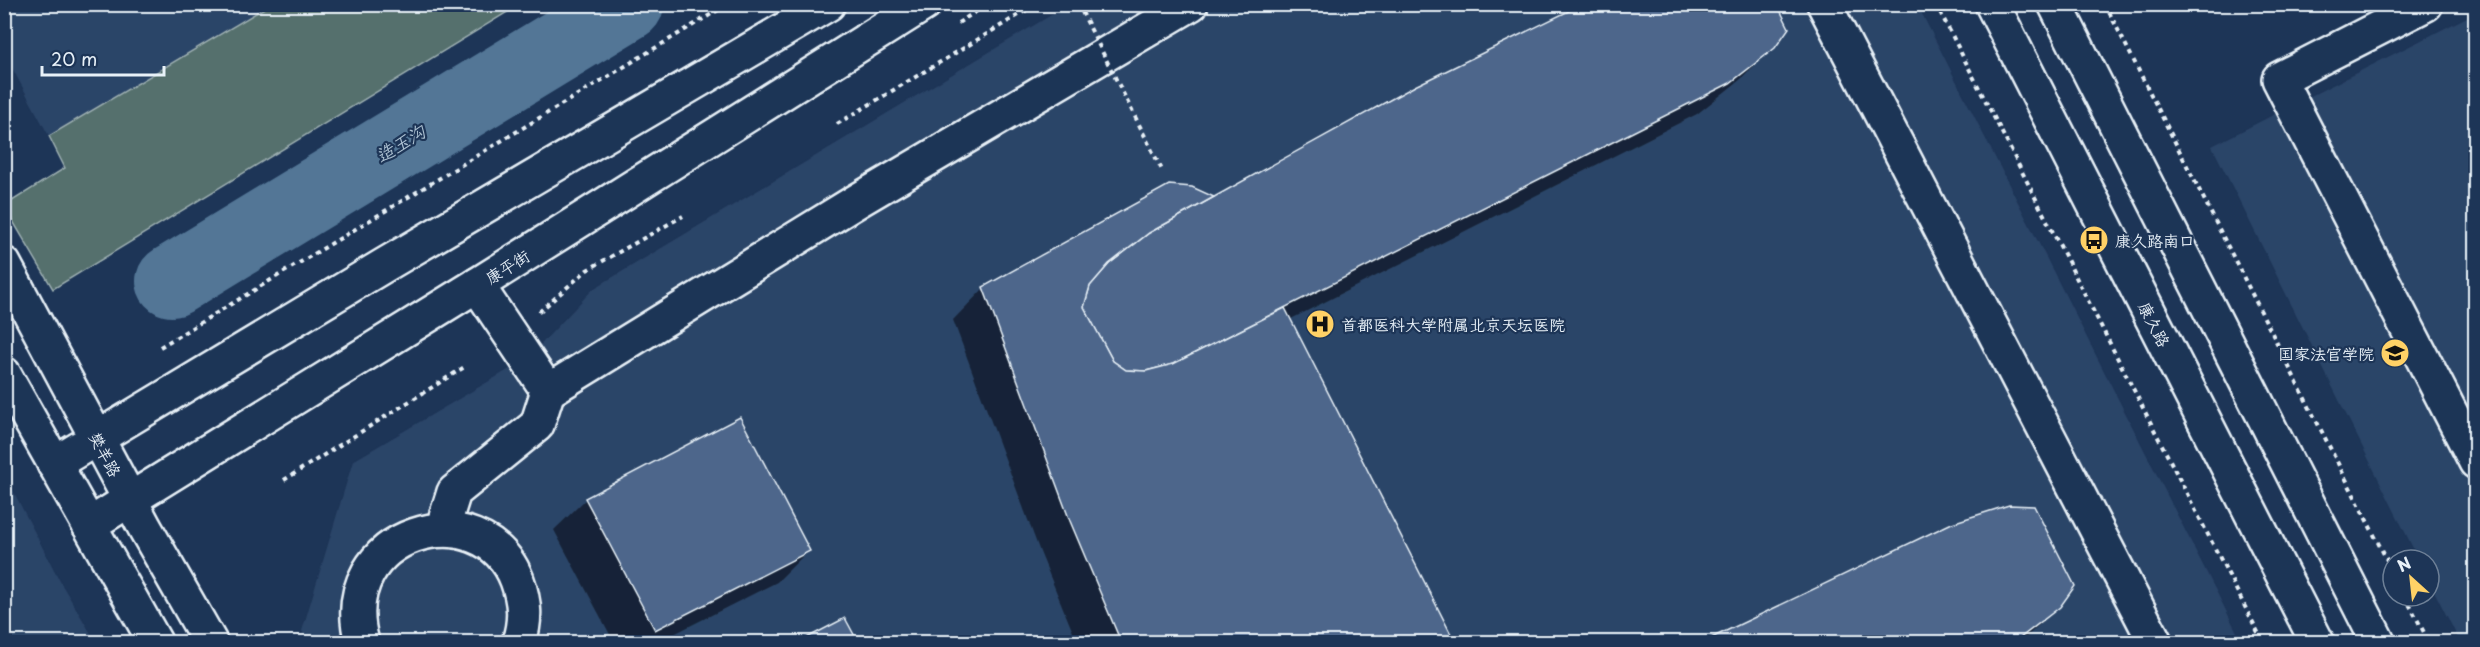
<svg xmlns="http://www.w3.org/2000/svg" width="2480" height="647" viewBox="0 0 2480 647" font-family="'Playpen Sans','LXGW WenKai TC',sans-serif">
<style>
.built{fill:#2b4467}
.green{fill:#546f6d;stroke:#9eb0b2;stroke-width:1.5}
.shadow{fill:#0007}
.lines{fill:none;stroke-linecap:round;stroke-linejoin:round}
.river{stroke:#527696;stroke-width:72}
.building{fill:#4d668b;stroke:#e8f1f8;stroke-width:1.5}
.minor-casing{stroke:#e8f1f8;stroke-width:38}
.path{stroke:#e8f1f8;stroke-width:4;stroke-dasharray:4.5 4.5;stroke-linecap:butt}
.minor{stroke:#1d3557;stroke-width:33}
.path-bridge{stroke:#e8f1f8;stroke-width:4;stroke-dasharray:4.5 4.5;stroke-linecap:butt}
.labels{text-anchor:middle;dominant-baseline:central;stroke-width:4.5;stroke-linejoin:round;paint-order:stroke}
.poi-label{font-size:16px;fill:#e8f1f8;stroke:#1d3557;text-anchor:start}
.street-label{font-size:16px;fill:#e8f1f8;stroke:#1d3557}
.water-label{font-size:18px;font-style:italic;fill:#acc0d1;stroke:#1d3557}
</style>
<rect width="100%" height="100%" fill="#1d3557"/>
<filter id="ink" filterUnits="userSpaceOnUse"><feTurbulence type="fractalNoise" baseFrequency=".0167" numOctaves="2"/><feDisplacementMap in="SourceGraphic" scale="12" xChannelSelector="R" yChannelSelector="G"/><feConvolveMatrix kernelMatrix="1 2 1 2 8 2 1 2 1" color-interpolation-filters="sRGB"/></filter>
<g filter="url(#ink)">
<g class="built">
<polygon points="1917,4 2242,642 309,642 302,631 353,461 527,359 593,289 1068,5"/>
<polygon points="4,5 271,5 49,136 5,55"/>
<polygon points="2475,13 2475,642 2460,642 2429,581 2429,560 2419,560 2212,146"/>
<polygon points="5,475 62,585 96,642 5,642"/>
</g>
<polygon class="green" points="271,4 519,5 53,289 4,206 65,168 49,136"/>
<g class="shadow">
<polygon points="1773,47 1741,79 1697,114 1289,320 1453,642 1077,642 1040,552 953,320 984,288 1191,189 1214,199"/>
<polygon points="739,419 808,551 777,582 658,642 614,642 554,530 586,499"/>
<polygon points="1952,524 2059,606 2021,642 1707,642"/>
<polygon points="845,620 856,642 802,642"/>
</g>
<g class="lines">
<polyline class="river" points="172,281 628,4"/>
</g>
<g class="building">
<polygon points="1583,4 1777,4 1789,28 1775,48 1730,83 1173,364 1146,371 1126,370 1113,361 1084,307 1090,286 1109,264 1149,233 1415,86"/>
<polygon points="1169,185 1192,187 1214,197 1149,233 1109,264 1090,286 1084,307 1113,361 1126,370 1146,371 1173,364 1285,308 1455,642 1121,642 1070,521 983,287"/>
<polygon points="740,417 810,551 655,630 585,498"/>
<polygon points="2009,505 2034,506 2075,586 2060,607 2015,642 1703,642 1952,523"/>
<polygon points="845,618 858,642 799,642"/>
</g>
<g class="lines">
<g class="minor-casing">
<g id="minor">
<polyline points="1824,4 2155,642"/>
<polyline points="1992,4 2317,642"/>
<polyline points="2055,4 2378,642"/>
<polyline points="2426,4 2279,79 2476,462"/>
<polyline points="4,264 145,528 210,642"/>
<polyline points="477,285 548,391 857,201 1191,4"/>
<polyline points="4,374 155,642"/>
<polyline points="54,464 383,266 828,4"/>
<polyline points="89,525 477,285 924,4"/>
<polyline points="442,530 454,492 537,425 548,391"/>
<path d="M 362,642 C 331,531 482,489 517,580 C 525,602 526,620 519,642"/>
</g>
</g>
<g class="path">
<polyline points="1936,4 2263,642"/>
<polyline points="2105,4 2393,572"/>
<polyline points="958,23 988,4"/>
<polyline points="837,124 1037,4"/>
<polyline points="539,312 587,270 683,216"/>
<polyline points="160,347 728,4"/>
<polyline points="284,480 466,366"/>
<polyline points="2405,596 2429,642"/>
</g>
<use href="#minor" class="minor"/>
<polyline class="path-bridge" points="1078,4 1163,172"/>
</g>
</g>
<defs>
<g id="bus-disc" transform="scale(1.5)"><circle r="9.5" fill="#ffd166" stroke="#1d3557"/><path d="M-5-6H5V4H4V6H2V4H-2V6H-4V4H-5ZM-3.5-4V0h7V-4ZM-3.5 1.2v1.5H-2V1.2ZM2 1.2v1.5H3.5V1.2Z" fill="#111"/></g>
<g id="hospital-disc" transform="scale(1.5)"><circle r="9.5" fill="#ffd166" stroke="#1d3557"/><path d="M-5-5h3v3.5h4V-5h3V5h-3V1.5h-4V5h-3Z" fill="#111"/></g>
<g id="university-disc" transform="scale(1.5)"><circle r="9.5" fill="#ffd166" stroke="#1d3557"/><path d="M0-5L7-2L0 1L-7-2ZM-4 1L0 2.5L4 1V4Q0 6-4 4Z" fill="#111"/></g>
</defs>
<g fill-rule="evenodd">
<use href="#bus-disc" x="2094" y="240"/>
<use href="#hospital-disc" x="1320" y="324"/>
<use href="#university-disc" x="2395" y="353"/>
</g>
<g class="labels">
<g class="poi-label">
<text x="2115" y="240">康久路南口</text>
<text x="1341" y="324">首都医科大学附属北京天坛医院</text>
<text x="2374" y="353" text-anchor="end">国家法官学院</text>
</g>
<g class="street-label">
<text transform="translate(507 266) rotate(-32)">康平街</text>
<text transform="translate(2155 324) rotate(63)">康久路</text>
<text transform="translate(106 454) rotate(62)">樊羊路</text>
</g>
<g class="water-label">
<text transform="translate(400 143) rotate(-31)">造玉沟</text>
</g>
</g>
<rect width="2480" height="647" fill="none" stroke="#1d3557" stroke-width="24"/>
<rect x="12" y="12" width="2456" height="623" fill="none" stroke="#e8f1f8" stroke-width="2" filter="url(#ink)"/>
<g transform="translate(2411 578) rotate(333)"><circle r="28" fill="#1d3557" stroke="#6e8097" stroke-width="1.5"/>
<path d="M0-4.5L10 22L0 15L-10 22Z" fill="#ffd166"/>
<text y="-9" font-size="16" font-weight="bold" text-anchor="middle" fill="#e8f1f8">N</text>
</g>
<path d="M42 66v9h122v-9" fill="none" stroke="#e8f1f8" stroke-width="3"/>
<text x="51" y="66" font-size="18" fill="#e8f1f8" stroke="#1d3557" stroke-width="4.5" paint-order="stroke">20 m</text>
</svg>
